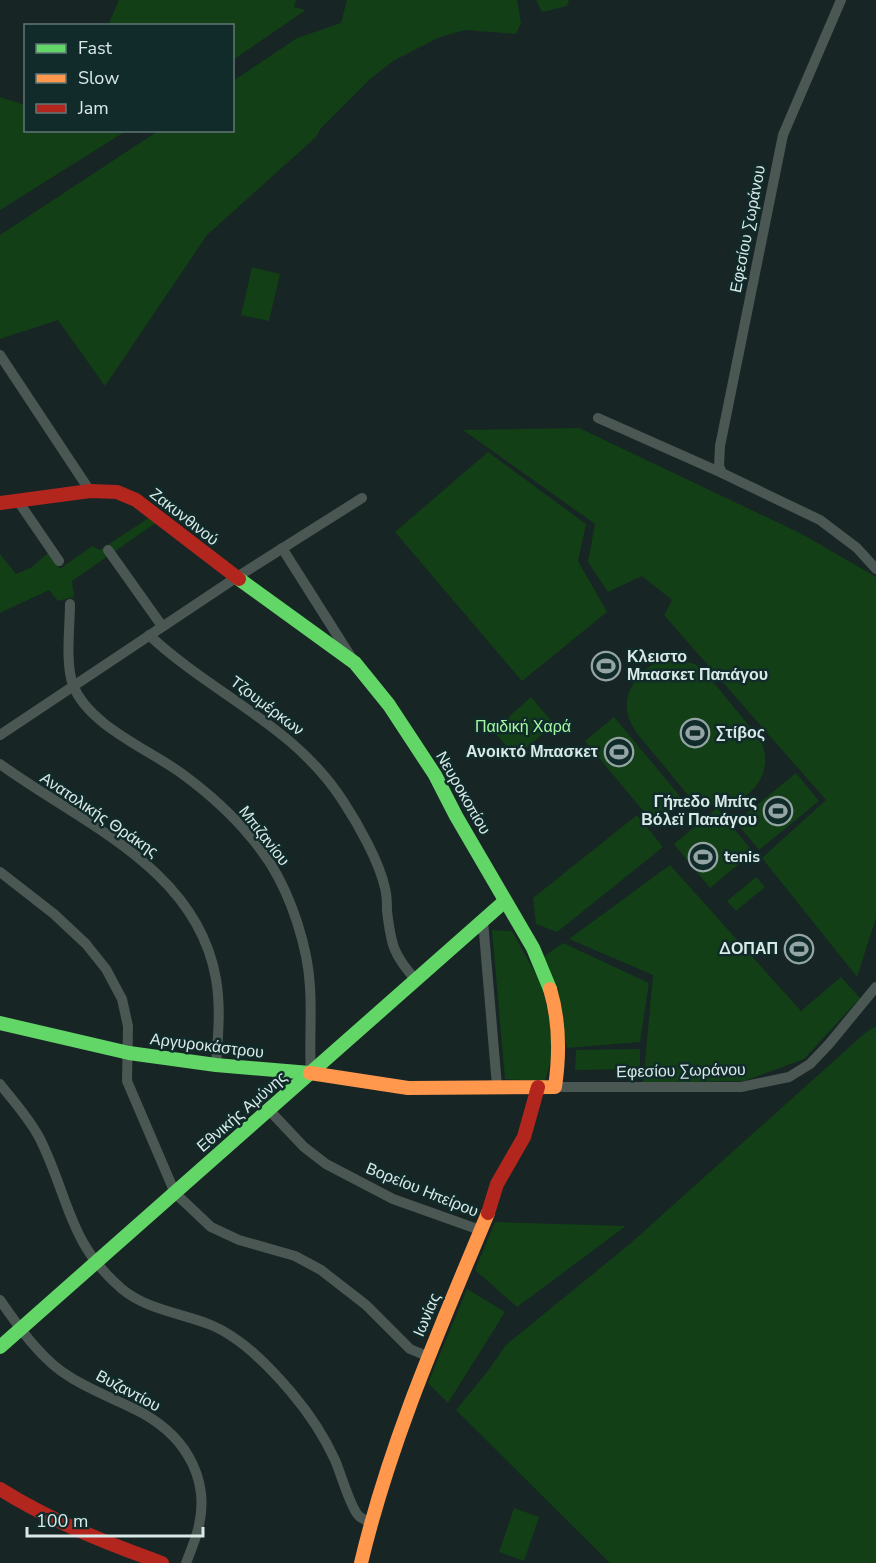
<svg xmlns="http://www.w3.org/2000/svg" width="876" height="1563" viewBox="0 0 876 1563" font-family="'Nunito Sans',sans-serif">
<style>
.green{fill:#123f15}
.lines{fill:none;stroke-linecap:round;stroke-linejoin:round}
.street{stroke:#4a5752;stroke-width:10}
.fast{stroke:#63d668;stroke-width:14}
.slow{stroke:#ff974d;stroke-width:14}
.jam{stroke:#b3261e;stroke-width:14}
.labels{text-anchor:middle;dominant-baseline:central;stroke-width:5;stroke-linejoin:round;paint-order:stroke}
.street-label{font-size:16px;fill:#d9e9e8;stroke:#112b2b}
.poi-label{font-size:16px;font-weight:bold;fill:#d9e9e8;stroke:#112b2b;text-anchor:start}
.park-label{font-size:16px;fill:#a4f8a1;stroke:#112b2b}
</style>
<rect width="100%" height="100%" fill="#172525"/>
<g class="green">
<polygon points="119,0 296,0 294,7 306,10 233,60 232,26 108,25"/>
<polygon points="347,0 517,0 521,23 516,34 465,30 440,37 393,61 370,79 321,128 316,137 207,235 105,386 58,320 0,339 0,235 158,131 232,130 233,81 297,38 341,23"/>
<polygon points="536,0 569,0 567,6 542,12"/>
<polygon points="0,97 25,105 26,130 126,131 0,210"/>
<polygon points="252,267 280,274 269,321 241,315"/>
<polygon points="579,428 802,534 876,577 876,918 857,977 762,858 826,800 664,615 672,600 642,576 608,592 588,562 595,524 463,430"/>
<polygon points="488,452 586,524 578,561 607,612 522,681 395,532"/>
<polygon points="150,517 157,522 72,581 74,597 58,601 49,590 0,613 0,554 16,574 32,567 48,553 60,569 92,546 100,550"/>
<path d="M 673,658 L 695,664 L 705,672 L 760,739 C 783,785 725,824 687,794 C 676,781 665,767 654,754 C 635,731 615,712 635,681 C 643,668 657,660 673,658 Z"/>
<polygon points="531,697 554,724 516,757 493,731"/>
<polygon points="614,717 684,801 655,825 585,741"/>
<polygon points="796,773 819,801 759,850 736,822"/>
<polygon points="717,808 753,852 710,888 674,844"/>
<polygon points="637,815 663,847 557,932 536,924 533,898"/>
<polygon points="670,865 801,1011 841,977 860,998 804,1059 744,1081 643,1083 653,975 569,939"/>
<polygon points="756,877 765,887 736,911 727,901"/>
<polygon points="492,930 512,931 542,985 552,1029 552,1057 545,1081 505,1079"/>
<polygon points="563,943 649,983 640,1042 567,1048 543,957"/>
<polygon points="876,1026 876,1563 610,1563 456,1410 487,1372 506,1345 632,1242 865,1033"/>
<polygon points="640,1049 640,1069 575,1070 576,1050"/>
<polygon points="495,1222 626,1226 517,1307 475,1270"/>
<polygon points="467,1289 505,1312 448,1403 428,1383"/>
<polygon points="514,1508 539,1517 524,1561 499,1552"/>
</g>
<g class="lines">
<g class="street">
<polyline points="0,355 90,491"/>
<polyline points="598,418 722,473 820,520 857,548 876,569"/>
<polyline points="722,473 719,466 720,446 783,135 841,0"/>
<polyline points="18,501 59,561"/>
<polyline points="282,548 351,657"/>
<polyline points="108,550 162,626"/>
<path d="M 70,604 C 70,627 65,663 73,685 C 88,725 148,749 181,773 C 214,797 247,828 270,863 C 291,896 308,947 310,987 C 312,1016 309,1045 311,1073"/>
<path d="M 149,635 C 213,695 294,725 343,801 C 358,824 379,861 385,888 C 387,895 387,903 387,911 C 391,944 393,955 416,980"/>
<polyline points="0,735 237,577 362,498"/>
<path d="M 0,764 C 81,823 197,868 216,979 C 221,1008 218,1036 216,1065"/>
<polyline points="0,872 54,914 86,944 106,969 122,999 128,1026 127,1081 175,1193 211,1227 239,1240 295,1256 321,1270 366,1305 410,1349 427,1356"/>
<polyline points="483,921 497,1086"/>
<path d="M 0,1084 C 14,1102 30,1119 40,1139 C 69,1197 68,1243 122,1289 C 147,1310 182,1313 211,1325 C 242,1338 269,1366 291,1392 C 308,1412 324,1436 335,1460 C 341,1474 350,1506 358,1515 C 360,1518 366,1520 369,1522"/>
<polyline points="555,1087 741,1087 789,1077 810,1064 829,1044 876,987"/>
<polyline points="269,1110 304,1147 326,1164 393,1199 480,1230"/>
<path d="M 0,1300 C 19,1327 41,1360 70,1377 C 94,1392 120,1401 144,1414 C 188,1439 212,1483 197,1533 C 194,1543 190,1553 186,1563"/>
</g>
<g class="fast">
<polyline points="239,579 355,663 389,705 435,775 456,816 533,948 550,989"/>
<polyline points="0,1023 129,1053 216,1065 310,1073"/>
<polyline points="0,1347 505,901"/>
</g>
<g class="slow">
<path d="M 310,1073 L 408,1088 L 555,1087 C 560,1053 560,1022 550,989"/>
<path d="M 361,1563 C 390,1441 440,1328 488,1213"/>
</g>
<g class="jam">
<polyline points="0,503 90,491 117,492 136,500 239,579"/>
<polyline points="488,1213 497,1184 524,1137 538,1087"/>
<path d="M 0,1489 C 51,1521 106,1543 162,1563"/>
</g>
</g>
<defs>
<g id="stadium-ring" transform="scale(1.5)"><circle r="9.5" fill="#112b2b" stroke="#95a4a4" stroke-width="1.5"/><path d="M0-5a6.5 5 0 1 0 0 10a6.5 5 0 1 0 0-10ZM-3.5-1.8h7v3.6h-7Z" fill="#95a4a4"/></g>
</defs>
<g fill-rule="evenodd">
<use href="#stadium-ring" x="606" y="666"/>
<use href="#stadium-ring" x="695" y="733"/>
<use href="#stadium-ring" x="619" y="752"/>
<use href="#stadium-ring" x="778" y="811"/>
<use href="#stadium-ring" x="703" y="857"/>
<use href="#stadium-ring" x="799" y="949"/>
</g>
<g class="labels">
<g class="street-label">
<text transform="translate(748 229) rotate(-79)">Εφεσίου Σωράνου</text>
<text transform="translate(184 517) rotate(38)">Ζακυνθινού</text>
<text transform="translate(267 706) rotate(37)">Τζουμέρκων</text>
<text transform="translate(463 793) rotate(60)">Νευροκοπίου</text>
<text transform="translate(99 815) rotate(34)">Ανατολικής Θράκης</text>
<text transform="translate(264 836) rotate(52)">Μπιζανίου</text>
<text transform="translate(207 1046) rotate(7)">Αργυροκάστρου</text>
<text transform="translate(681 1071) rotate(-1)">Εφεσίου Σωράνου</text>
<text transform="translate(242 1112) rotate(-41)">Εθνικής Αμύνης</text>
<text transform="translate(422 1190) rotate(22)">Βορείου Ηπείρου</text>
<text transform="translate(427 1315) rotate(-67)">Ιωνίας</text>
<text transform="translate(128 1391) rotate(28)">Βυζαντίου</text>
</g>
<g class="poi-label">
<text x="627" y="657">Κλειστο<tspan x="627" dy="18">Μπασκετ Παπάγου</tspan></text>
<text x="716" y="733">Στίβος</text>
<text x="598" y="752" text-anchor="end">Ανοικτό Μπασκετ</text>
<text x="757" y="802" text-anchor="end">Γήπεδο Μπίτς<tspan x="757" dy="18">Βόλεϊ Παπάγου</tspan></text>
<text x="724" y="857">tenis</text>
<text x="778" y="949" text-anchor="end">ΔΟΠΑΠ</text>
</g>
<g class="park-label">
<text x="523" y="727">Παιδική Χαρά</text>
</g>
</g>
<rect x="24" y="24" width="210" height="108" fill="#112b2b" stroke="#617777" stroke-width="1.5"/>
<rect x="36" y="44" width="30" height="9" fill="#63d668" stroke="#617777" stroke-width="1.5"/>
<text x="78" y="54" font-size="18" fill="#d9e9e8">Fast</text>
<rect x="36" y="74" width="30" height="9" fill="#ff974d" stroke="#617777" stroke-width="1.5"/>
<text x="78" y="84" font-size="18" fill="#d9e9e8">Slow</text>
<rect x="36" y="104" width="30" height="9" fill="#b3261e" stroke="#617777" stroke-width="1.5"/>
<text x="78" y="114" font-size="18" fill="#d9e9e8">Jam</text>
<path d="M27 1527v9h176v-9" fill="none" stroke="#d9e9e8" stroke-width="3"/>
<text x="36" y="1527" font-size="18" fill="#d9e9e8" stroke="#112b2b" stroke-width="4.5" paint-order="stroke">100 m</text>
</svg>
